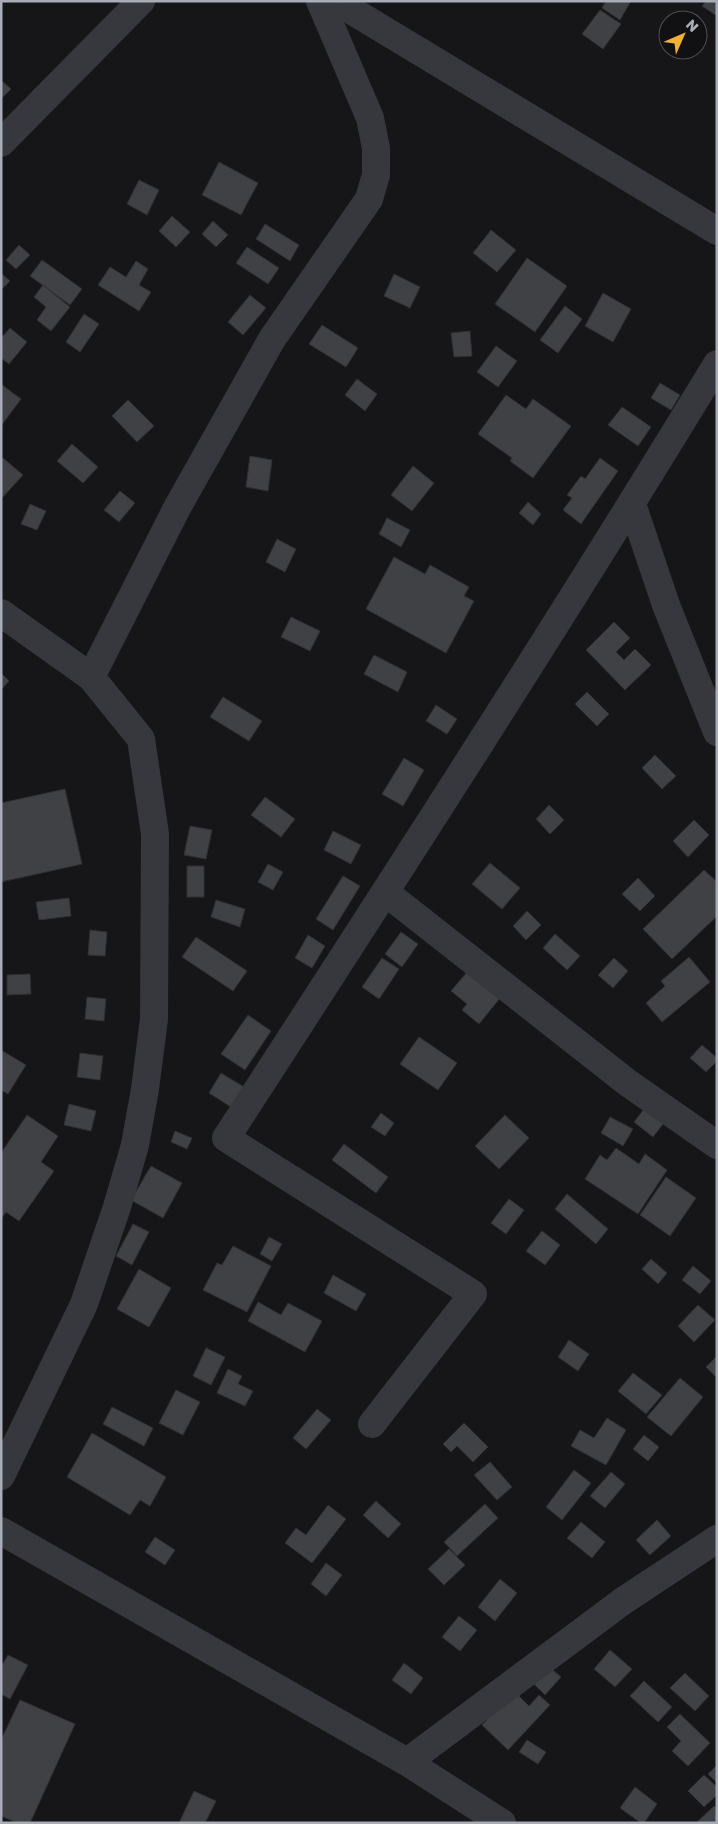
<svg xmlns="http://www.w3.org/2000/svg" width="718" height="1824" viewBox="0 0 718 1824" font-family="'Golos Text',sans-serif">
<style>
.building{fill:#404145;stroke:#303034}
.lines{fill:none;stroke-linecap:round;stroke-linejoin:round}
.street{stroke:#37383d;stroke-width:28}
</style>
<rect width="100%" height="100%" fill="#161618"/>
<g class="building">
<polygon points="606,1 631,1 620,20 602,8"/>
<polygon points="706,1 717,1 717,16 702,6"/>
<polygon points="600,10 621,24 603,49 582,34"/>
<polygon points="1,80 11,89 1,99"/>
<polygon points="219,162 258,183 241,215 202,195"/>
<polygon points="139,180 159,190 147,215 127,204"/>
<polygon points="172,216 190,232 176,247 159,231"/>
<polygon points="213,221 228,235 216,247 202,234"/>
<polygon points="265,224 299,245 290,261 256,239"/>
<polygon points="491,230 516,250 497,272 473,253"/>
<polygon points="19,245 30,255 16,269 6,260"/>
<polygon points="247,247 279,268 268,284 236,263"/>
<polygon points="527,258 567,286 535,332 495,304"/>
<polygon points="42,260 82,289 70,305 30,276"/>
<polygon points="136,261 148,269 139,285 151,292 139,311 98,285 110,267 126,277"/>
<polygon points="1,273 10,281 1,290"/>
<polygon points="394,274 420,287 410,308 384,296"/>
<polygon points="43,285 70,307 51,331 37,320 46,307 34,297"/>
<polygon points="603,293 631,309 613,342 585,326"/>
<polygon points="250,295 266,308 243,335 228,322"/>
<polygon points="565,306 582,319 558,353 540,340"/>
<polygon points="84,314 99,324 80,352 66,342"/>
<polygon points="322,325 358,348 346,367 309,344"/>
<polygon points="10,328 27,342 9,364 1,358 1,335 3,336"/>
<polygon points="470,331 472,356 454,357 451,333"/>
<polygon points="496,346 517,361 498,387 477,372"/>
<polygon points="357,379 377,394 365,411 345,395"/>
<polygon points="660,383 680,395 671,410 651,398"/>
<polygon points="1,384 21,399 1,426"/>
<polygon points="506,395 526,409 533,399 571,426 533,478 510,461 512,458 478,434"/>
<polygon points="128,400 154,426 137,442 112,416"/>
<polygon points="622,407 651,427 638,446 608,425"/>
<polygon points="72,444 98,467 83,483 57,461"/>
<polygon points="250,456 272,460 268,491 246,487"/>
<polygon points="3,458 23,475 1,499 1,460"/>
<polygon points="600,458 618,471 581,524 563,510 572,498 567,495 581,476 585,479"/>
<polygon points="413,466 434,483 412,511 391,495"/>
<polygon points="120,491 135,503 119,522 104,510"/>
<polygon points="528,502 541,514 533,525 519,513"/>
<polygon points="30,504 46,511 37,530 21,524"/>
<polygon points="387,518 410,530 401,547 379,534"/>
<polygon points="277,539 296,549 285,572 266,562"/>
<polygon points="394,557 425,574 430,565 469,587 464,596 474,601 446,653 366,609"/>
<polygon points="291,617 320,631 310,651 281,637"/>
<polygon points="614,622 630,638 616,652 624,660 635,649 651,665 625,690 586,650"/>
<polygon points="374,655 407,672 398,692 364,674"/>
<polygon points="1,673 9,681 1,690"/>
<polygon points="587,692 609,714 597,726 575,704"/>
<polygon points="223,697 262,721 249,741 210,717"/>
<polygon points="436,705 457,719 447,734 426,721"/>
<polygon points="655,755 676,776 662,789 642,768"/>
<polygon points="404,758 424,770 403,806 382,794"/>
<polygon points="65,789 82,864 1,882 1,803"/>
<polygon points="265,797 295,819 281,837 251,815"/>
<polygon points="549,805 564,820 550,834 536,819"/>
<polygon points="694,820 709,835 688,857 673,841"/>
<polygon points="190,826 212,830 206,859 184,855"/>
<polygon points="333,831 361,845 351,864 324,850"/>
<polygon points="490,863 520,888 502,909 472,884"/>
<polygon points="268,864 283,872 273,890 258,882"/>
<rect x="187" y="866" width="17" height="31"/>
<polygon points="704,870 717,882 717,916 672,959 643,929"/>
<polygon points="343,876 360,886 333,930 316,919"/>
<polygon points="638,878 655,896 640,911 622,894"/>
<polygon points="69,898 71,916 39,920 36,902"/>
<polygon points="216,900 245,909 240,927 211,917"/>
<polygon points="527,911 541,925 526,940 513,926"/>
<polygon points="90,930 107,932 105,956 88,955"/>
<polygon points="401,932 418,944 402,967 385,954"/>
<polygon points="555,934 580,956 567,970 543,948"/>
<polygon points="308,935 325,946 312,968 295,958"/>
<polygon points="196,937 247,971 233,991 182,957"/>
<polygon points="689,957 710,982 662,1022 646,1003 665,986 661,981"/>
<polygon points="382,958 399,969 379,999 362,987"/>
<polygon points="614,958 628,971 613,988 598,975"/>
<polygon points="468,971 500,998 479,1024 462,1010 467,1004 451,991"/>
<polygon points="30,974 31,994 7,995 7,975"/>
<polygon points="87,997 106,999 104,1021 85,1019"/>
<polygon points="248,1015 271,1031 245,1070 221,1054"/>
<polygon points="419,1037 457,1063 438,1090 400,1064"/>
<polygon points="702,1045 717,1058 717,1061 706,1072 690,1058"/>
<polygon points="1,1050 26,1065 8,1094 1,1090"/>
<polygon points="80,1053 103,1056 100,1080 77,1077"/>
<polygon points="221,1073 244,1087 231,1107 209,1093"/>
<polygon points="69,1104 96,1111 91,1131 64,1125"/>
<polygon points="648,1104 667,1119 653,1137 634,1122"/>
<polygon points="381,1113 394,1123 385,1136 371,1127"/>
<polygon points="27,1115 58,1136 41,1162 54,1171 19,1221 6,1212 1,1219 1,1153"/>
<polygon points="505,1115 529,1138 499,1169 475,1146"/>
<polygon points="610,1117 633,1129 623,1146 601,1133"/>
<polygon points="175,1131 192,1138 187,1149 171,1142"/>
<polygon points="344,1144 388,1177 376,1193 332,1160"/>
<polygon points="616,1148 639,1164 645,1154 667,1170 638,1214 585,1179 600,1155 607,1160"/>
<polygon points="151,1166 182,1183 163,1218 131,1200"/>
<polygon points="666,1177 696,1198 670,1236 640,1215"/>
<polygon points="567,1194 608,1229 596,1244 555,1209"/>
<polygon points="509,1199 524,1210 506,1234 491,1223"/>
<polygon points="133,1224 149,1232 132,1265 116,1256"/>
<polygon points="542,1231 560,1245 545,1265 526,1251"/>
<polygon points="269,1237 282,1244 272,1261 260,1254"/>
<polygon points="233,1246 271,1266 247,1312 203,1290 217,1263 222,1265"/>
<polygon points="651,1259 667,1273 658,1284 642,1269"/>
<polygon points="693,1266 711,1281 700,1294 682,1280"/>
<polygon points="139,1269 171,1288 149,1327 117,1309"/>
<polygon points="333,1275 366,1294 356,1311 324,1293"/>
<polygon points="258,1302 281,1315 288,1303 322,1321 305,1352 248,1321"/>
<polygon points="698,1305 715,1320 694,1342 678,1326"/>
<polygon points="569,1340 589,1354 578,1371 558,1357"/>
<polygon points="206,1348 225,1357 211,1385 193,1376"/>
<polygon points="717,1356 717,1378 706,1367"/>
<polygon points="228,1369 242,1376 238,1384 253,1391 245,1406 217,1393"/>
<polygon points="633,1373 662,1395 646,1414 618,1391"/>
<polygon points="680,1378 703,1397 671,1436 647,1417"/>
<polygon points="176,1390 200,1402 183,1435 159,1423"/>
<polygon points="112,1407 153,1428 144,1446 103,1424"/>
<polygon points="317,1409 331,1420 306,1449 293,1438"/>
<polygon points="607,1418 626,1430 606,1465 571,1446 580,1430 594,1438"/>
<polygon points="464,1423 488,1447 473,1462 457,1446 451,1452 443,1444"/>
<polygon points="92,1433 166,1477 150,1506 140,1500 130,1515 67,1477"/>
<polygon points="644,1435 659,1447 648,1461 633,1449"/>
<polygon points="490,1462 512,1487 497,1500 474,1475"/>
<polygon points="574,1470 591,1483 562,1520 546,1507"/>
<polygon points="611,1472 625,1484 605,1508 590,1496"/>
<polygon points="376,1501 401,1524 388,1538 363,1515"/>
<polygon points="485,1504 498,1518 457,1556 444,1542"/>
<polygon points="328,1505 346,1519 312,1563 285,1543 296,1528 306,1535"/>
<polygon points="657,1520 671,1536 650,1555 636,1540"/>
<polygon points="581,1522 605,1542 592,1558 567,1538"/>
<polygon points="155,1537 175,1550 165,1565 145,1552"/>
<polygon points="449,1549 465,1565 444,1585 428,1569"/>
<polygon points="326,1563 342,1575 326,1596 311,1584"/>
<polygon points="500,1579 517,1593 495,1621 478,1607"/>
<polygon points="459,1616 477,1630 460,1651 442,1637"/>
<polygon points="610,1650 632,1669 615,1687 594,1669"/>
<polygon points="8,1655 28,1665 10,1699 1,1694 1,1667"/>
<polygon points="404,1663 423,1678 411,1694 392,1680"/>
<polygon points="546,1664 561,1677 545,1695 531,1681"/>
<polygon points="685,1673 709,1696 695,1711 670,1688"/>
<polygon points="644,1681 672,1707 658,1722 630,1696"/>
<polygon points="514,1691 529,1706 539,1695 550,1705 508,1750 482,1725"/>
<polygon points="20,1700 75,1724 30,1823 17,1823 1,1816 1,1740"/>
<polygon points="680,1714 710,1743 688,1766 672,1751 681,1741 667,1727"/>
<polygon points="527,1740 546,1752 538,1764 519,1752"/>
<polygon points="717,1765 717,1783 708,1774"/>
<polygon points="704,1775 717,1787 717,1795 704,1807 688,1791"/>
<polygon points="635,1787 657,1804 644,1823 641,1823 620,1808"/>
<polygon points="194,1791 216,1801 205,1823 179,1823"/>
<polygon points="714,1806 717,1809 717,1823 696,1823"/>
</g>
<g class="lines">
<g class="street">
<polyline points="336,1 717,231"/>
<polyline points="1,143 141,1"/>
<polyline points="632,504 666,605 717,732"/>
<polyline points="1,613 91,677 141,739 155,834 154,1019 145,1089 135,1145 117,1207 84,1304 1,1476"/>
<polyline points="91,677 178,506 272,339 369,199 376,175 376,148 370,118 320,1"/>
<polyline points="385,892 628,1083 717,1145"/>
<path d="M 372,1424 L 473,1294 L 226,1138 C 392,882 558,625 717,364"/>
<polyline points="1,1531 407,1762 502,1823"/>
<polyline points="407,1762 623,1601 717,1539"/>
</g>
</g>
<rect width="718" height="1824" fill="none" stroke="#a8adb8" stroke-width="5"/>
<g transform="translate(683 35) rotate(45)"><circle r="24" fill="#111113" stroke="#4d4f55"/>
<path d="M0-4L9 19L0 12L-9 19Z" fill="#f2b134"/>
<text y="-8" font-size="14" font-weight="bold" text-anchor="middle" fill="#a8adb8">N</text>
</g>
</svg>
